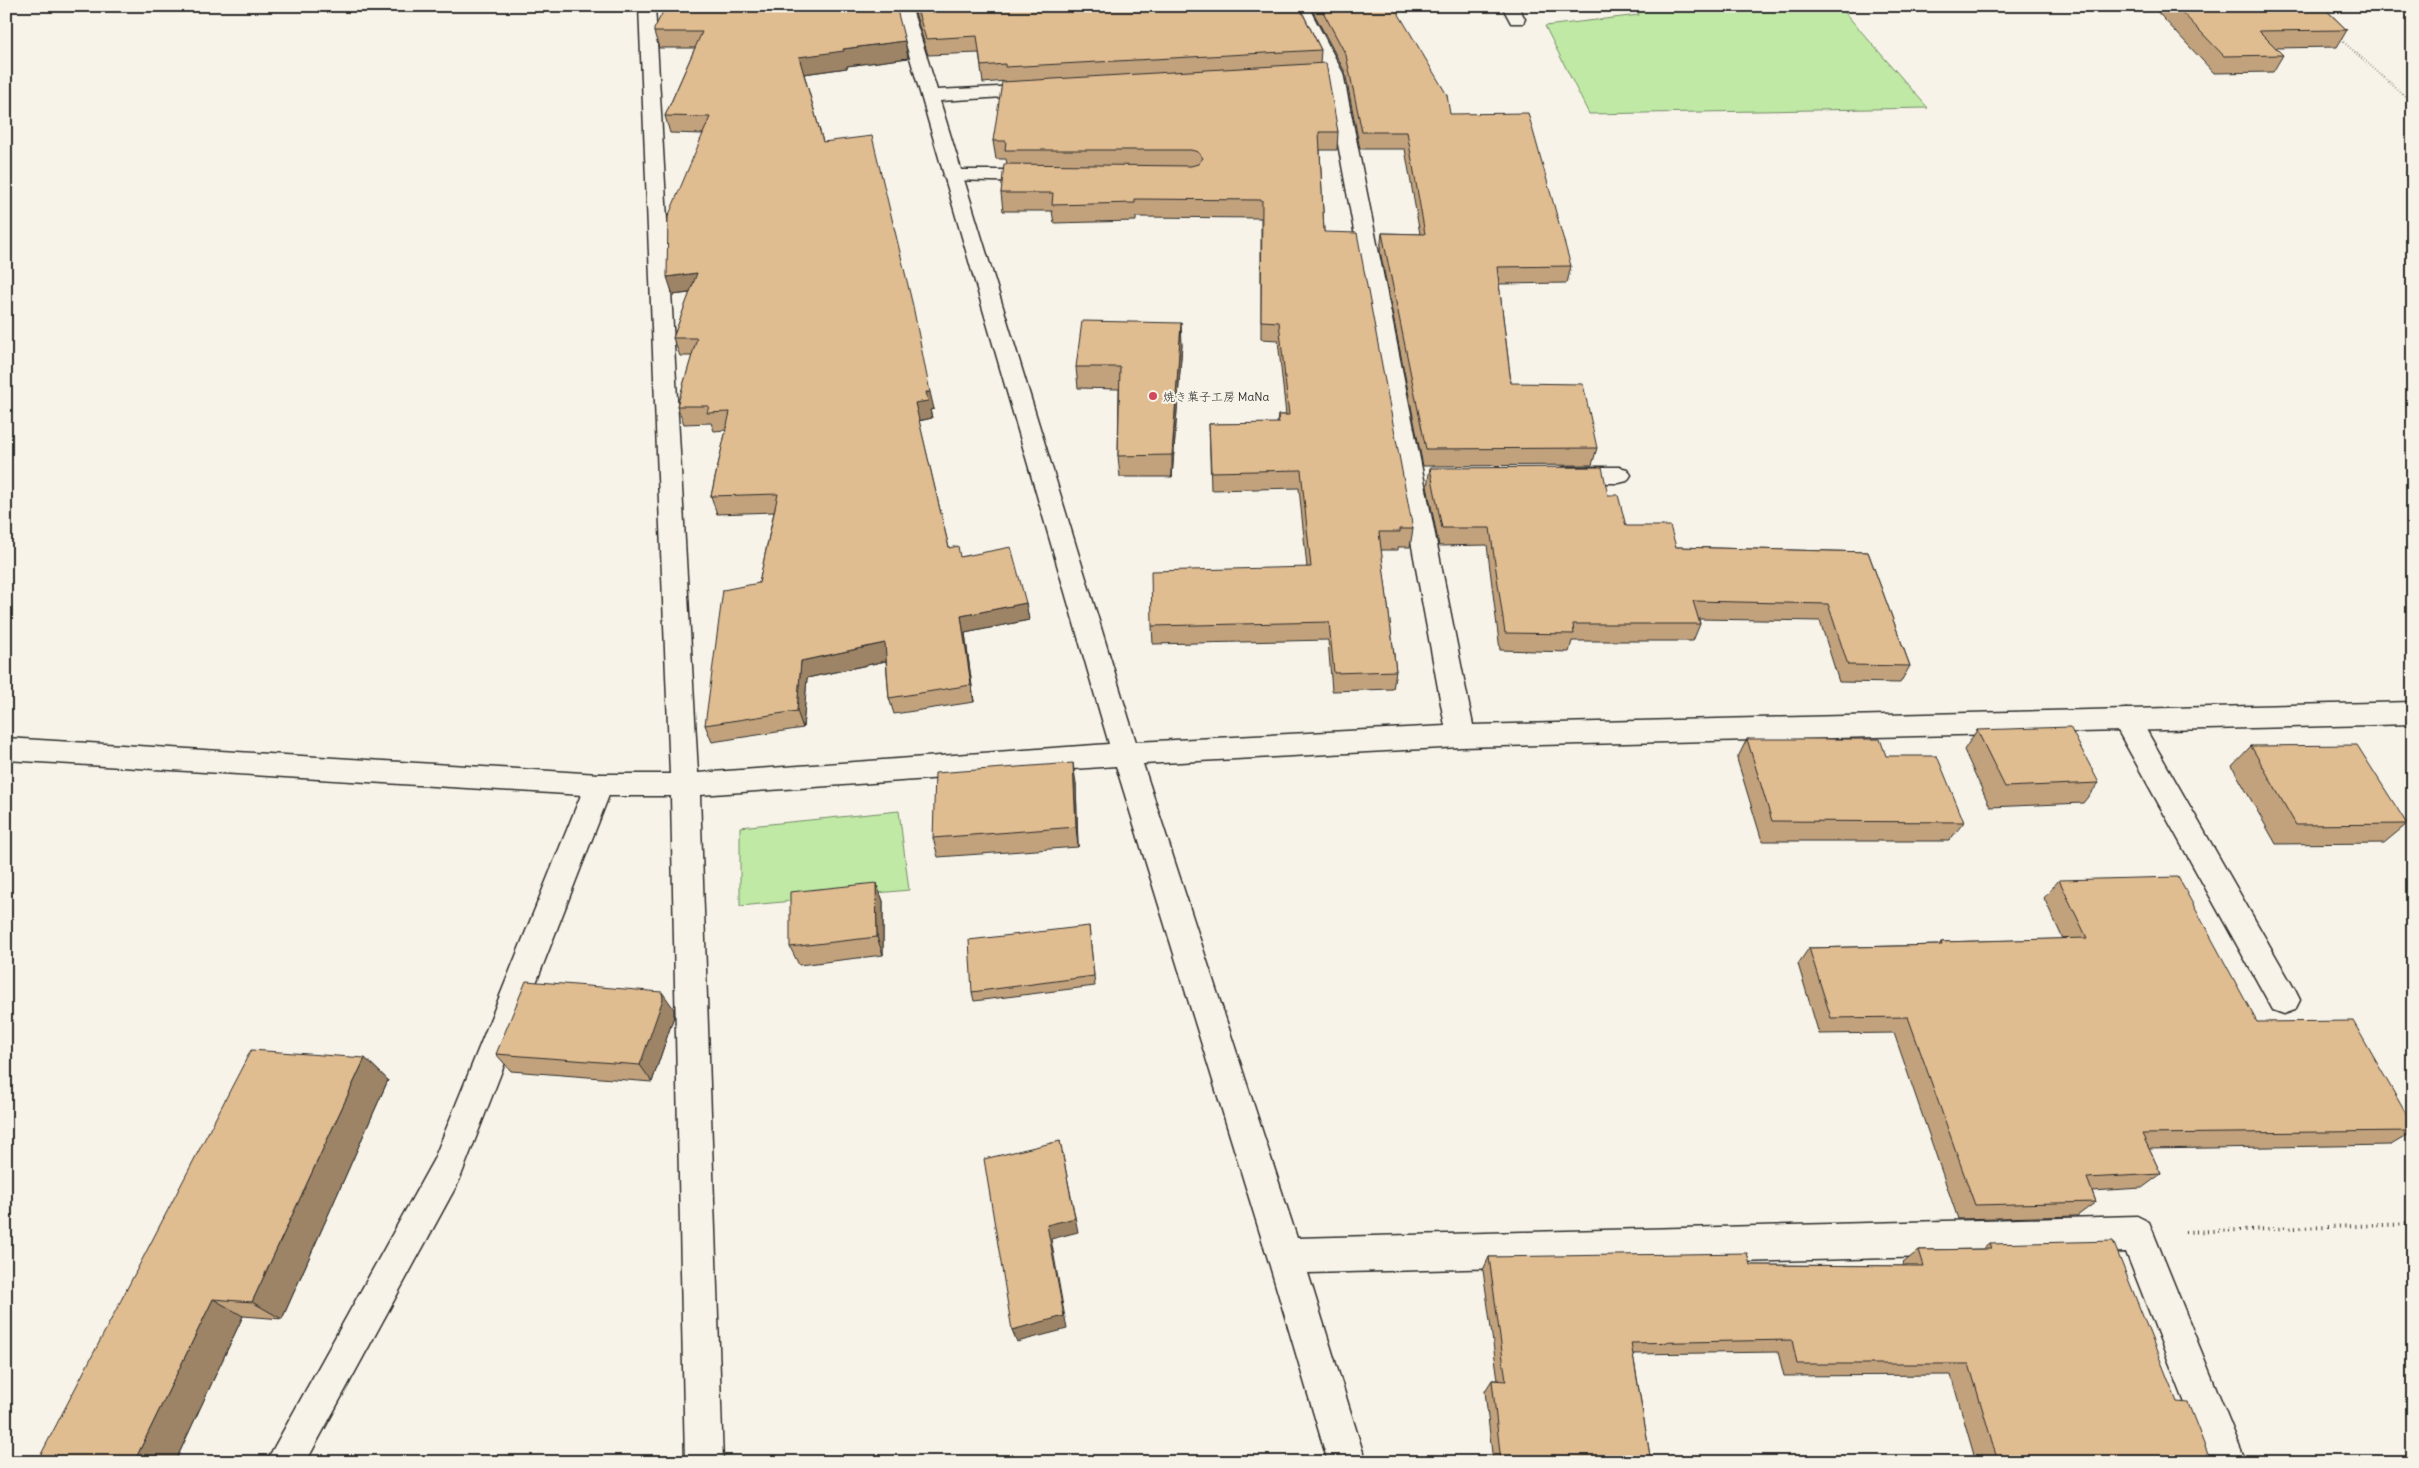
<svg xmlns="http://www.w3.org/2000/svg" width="2419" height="1468" viewBox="0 0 2419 1468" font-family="Delius,'Klee One',sans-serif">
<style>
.green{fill:#bfe9a5;stroke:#758a68}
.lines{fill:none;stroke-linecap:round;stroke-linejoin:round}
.service-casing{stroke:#2b2b2b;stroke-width:3}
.minor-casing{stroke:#2b2b2b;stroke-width:3}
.path-far1{stroke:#2b2b2b;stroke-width:2;stroke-dasharray:0.5 2.5;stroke-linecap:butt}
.path{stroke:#2b2b2b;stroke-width:4;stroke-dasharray:1 4.5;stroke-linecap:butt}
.service{fill:#f7f3e8;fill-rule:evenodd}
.minor{fill:#f7f3e8;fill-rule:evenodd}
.wall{fill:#c1a27d;stroke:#2b2b2b}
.shaded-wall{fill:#9d8466;stroke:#2b2b2b}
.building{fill:#e0bc91;stroke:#2b2b2b}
.poi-dot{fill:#d1495b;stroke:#f7f3e8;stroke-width:2}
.labels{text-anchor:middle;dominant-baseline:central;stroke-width:4;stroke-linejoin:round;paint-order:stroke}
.poi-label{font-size:12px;fill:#2b2b2b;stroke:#f7f3e8;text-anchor:start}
</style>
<rect width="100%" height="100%" fill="#f7f3e8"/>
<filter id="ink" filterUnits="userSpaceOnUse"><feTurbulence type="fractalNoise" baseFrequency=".02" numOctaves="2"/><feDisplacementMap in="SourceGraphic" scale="10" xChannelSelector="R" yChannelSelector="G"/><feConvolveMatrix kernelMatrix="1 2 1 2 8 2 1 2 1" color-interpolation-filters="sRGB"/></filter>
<g filter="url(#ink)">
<g class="green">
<polygon points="1635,6 1839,6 1928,108 1589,114 1545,26 1639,15"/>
<polygon points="899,811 909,890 740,906 740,827"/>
</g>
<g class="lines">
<g class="service-casing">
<g id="service">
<polygon points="1502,6 1518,6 1525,19 1523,23 1511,23"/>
<polygon points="953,170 1039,170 1046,172 1049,176 1046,180 1039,182 946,180 943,176 946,172"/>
<polygon points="1566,467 1619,467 1627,469 1631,475 1627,481 1619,483 1566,483 1558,481 1554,475 1558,469"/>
<polygon points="2126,709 2136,712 2295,990 2300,1000 2295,1010 2284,1014 2273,1010 2112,720 2116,712"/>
<polygon points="599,774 609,777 613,785 459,1181 306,1462 266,1462 434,1159 585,785 589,777"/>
</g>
</g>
<g class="minor-casing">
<polygon id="minor" points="639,6 655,6 698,773 1109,744 895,6 911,6 937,90 1038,85 1044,86 1047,90 1044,94 1038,95 940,101 1136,742 1445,726 1325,73 1292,6 1308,6 1343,73 1473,725 2413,702 2413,724 1461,747 1143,764 1297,1238 2137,1216 2149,1222 2246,1462 2208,1462 2126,1252 1308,1273 1366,1462 1328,1462 1267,1256 1116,766 700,795 723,1462 685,1462 671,796 599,796 6,760 6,738 599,774 670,774"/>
</g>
<polyline class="path-far1" points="2339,38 2413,103"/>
<polyline class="path" points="2185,1232 2413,1224"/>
<use href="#service" class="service"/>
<use href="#minor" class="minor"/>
</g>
<g class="wall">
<polygon points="666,6 908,58 847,66 847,68 804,74 823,142 934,409 930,410 932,418 919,421 949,548 960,557 1026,603 1029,620 965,633 974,702 894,714 889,698 886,661 807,678 803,728 712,742 705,725 759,583 774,512 717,514 711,496 726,430 714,431 711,423 684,424 677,406 692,356 680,356 673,338 690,293 673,295 703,134 670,133 665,116 695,48 659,48 654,32"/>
<polygon points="913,6 1299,6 1321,50 1320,64 1338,132 1337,150 1320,150 1324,232 1413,529 1410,547 1398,547 1398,550 1381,550 1396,671 1393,689 1332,691 1328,640 1153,644 1152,626 1307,567 1299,488 1211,490 1209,424 1277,424 1278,415 1286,415 1278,340 1261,339 1261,218 1136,217 1136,221 1054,223 1052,211 1003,211 1001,193 1007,164 1006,159 996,159 993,141 1006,81 983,83 979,53 928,55"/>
<polygon points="1310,6 1394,6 1450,114 1571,266 1567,283 1499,284 1511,383 1597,448 1592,465 1423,466 1380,251 1382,233 1420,234 1405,149 1360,149 1345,72"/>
<polygon points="2152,6 2322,6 2347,30 2337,47 2275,48 2283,55 2273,72 2214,73"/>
<polygon points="1182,344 1172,477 1120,477 1118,456 1119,389 1078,388 1076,367"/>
<polygon points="1430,468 1608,495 1626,526 1676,547 1868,552 1910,666 1900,683 1839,682 1820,621 1699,619 1700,624 1693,641 1572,641 1569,652 1500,650 1487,545 1439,546 1427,486"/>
<polygon points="1977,730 2099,783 2083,803 1990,807 1964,750"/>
<polygon points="1747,739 1886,756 1964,822 1949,841 1762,841 1737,759"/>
<polygon points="2251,746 2407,824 2384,843 2276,844 2232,766"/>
<polygon points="1076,783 1078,847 938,857 933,838"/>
<polygon points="2059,880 2257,1022 2413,1126 2413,1132 2391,1145 2149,1149 2161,1174 2142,1188 2092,1191 2096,1202 2077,1216 1958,1219 1894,1033 1819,1034 1798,964 1809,948 1939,945 1941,942 2063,939 2044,898"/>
<polygon points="876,883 883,901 883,955 799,965 790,947"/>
<polygon points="1089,926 1095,986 974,1001 972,992"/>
<polygon points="674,1009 674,1016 652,1082 511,1071 496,1054"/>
<polygon points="365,1058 388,1080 282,1319 243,1316 175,1462 37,1462"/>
<polygon points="1989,1244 2177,1402 2211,1462 1976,1462 1951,1375 1784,1376 1778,1352 1633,1354 1651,1462 1493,1462 1485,1391 1492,1380 1498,1380 1483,1270 1489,1257 1750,1265 1904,1266 1903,1263 1919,1250 1983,1249"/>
</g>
<g class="shaded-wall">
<polygon points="905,41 908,58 847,66 847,68 803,74 799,57 843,49"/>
<polygon points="697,273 703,291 673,295 667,277"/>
<polygon points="1181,323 1182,344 1172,477 1172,455"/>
<polygon points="926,392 930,392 934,409 930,410 932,418 918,421 915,403"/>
<polygon points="1026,603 1029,620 965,633 974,702 971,685 961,616"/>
<polygon points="885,643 890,660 807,678 803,728 797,711 801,661"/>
<polygon points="1073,763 1076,783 1078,847 1076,827"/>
<polygon points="876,883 883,901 883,955 877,937"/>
<polygon points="662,992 674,1009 674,1016 652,1082 640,1065"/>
<polygon points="365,1058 388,1080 282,1319 252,1302"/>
<polygon points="1060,1141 1078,1232 1051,1239 1067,1329 1017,1342 1012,1330 1047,1225"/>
<polygon points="213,1299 243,1316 175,1462 134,1462"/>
</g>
<g class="building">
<polygon points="666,6 896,6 905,41 843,49 844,51 799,57 823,142 872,136 913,306 930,392 926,392 928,401 915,403 949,548 958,546 960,557 1011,547 1026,603 961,616 971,685 889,698 885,643 801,661 797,711 705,725 723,590 759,583 778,494 711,496 730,412 707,413 709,406 677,406 697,338 673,338 697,273 667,277 668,217 710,117 665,116 702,32 654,32 654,29"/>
<polygon points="916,6 1299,6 1321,50 1005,67 1005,64 981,66 977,36 926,39"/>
<polygon points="1320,6 1394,6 1447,95 1450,114 1528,113 1571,266 1497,267 1511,383 1583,384 1597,448 1426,449 1382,233 1425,234 1407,132 1362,132 1346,55"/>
<polygon points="2176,6 2322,6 2347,30 2259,31 2283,55 2224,56"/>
<polygon points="1326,63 1338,132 1319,132 1324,232 1357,233 1413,529 1400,529 1400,532 1379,532 1396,671 1334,673 1329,622 1152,626 1151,571 1311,567 1301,470 1211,472 1209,424 1279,423 1278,415 1289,415 1279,322 1261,321 1262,200 1135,199 1135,203 1052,205 1053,193 1001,193 1004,164 1191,166 1198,164 1203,158 1198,152 1191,150 1005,150 1006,141 993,141 1002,82"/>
<polygon points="1082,321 1181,323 1172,455 1118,456 1120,367 1076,367"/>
<polygon points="1602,467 1608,495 1618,495 1626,526 1670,526 1676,547 1868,552 1910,666 1848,665 1828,604 1693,601 1700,624 1573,624 1574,634 1505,633 1490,528 1442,528 1430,468"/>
<polygon points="2070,727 2099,783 2005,787 1977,730"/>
<polygon points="1747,739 1880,739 1886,756 1937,756 1964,822 1772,821"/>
<polygon points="2357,745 2407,824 2296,825 2251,746"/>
<polygon points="1073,763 1076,827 933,838 935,773"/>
<polygon points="2178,877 2257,1022 2353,1021 2413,1126 2413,1131 2142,1134 2161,1174 2087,1178 2096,1202 1975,1205 1908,1017 1831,1018 1809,948 1942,945 1941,942 2087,938 2059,880"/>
<polygon points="876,883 877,937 790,947 790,892"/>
<polygon points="1089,926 1094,976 972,992 969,940"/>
<polygon points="526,981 662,992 663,999 640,1065 496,1054"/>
<polygon points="251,1050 365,1058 252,1302 213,1299 134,1462 37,1462"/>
<polygon points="1060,1141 1075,1218 1047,1225 1064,1316 1012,1330 984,1159"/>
<polygon points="2113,1241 2177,1402 2188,1403 2211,1462 1998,1462 1969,1364 1797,1364 1792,1340 1631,1343 1651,1462 1501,1462 1492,1380 1506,1381 1489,1257 1747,1253 1750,1265 1924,1266 1919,1250 1991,1249 1989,1244"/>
</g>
</g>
<circle class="poi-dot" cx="1153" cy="396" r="5"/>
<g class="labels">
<g class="poi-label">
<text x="1163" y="396">焼き菓子工房 MaNa</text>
</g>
</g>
<rect width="2419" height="1468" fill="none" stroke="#f7f3e8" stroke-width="25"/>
<rect x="12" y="12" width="2394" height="1443" fill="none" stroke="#2b2b2b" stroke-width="2" filter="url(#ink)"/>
</svg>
